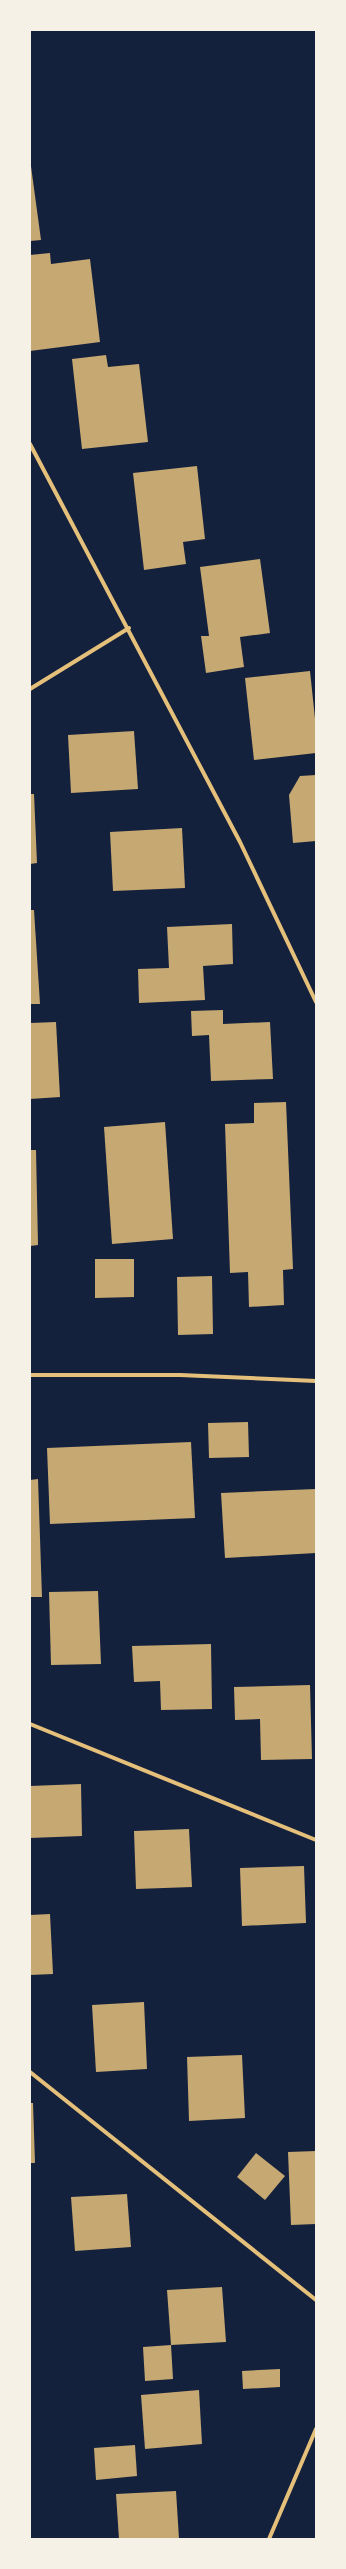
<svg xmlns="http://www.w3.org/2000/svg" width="346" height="2569" viewBox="0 0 346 2569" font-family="'PT Sans',sans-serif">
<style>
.building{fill:#c6a872}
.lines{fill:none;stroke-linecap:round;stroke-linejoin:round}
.minor{stroke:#e5c07b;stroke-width:4}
</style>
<rect width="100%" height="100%" fill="#14213d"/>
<g class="building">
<polygon points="30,159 41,240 30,241"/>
<polygon points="50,253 51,264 90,259 100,342 30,351 30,255"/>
<polygon points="106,355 108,367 139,364 148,442 82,449 72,359"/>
<polygon points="197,466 205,539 183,542 186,564 144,570 133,473"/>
<polygon points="260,559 270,633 240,637 244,667 206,673 201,636 209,636 200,567"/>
<polygon points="310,671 316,728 316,753 254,760 245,678"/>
<polygon points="134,731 138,789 71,793 68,735"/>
<polygon points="316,775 316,841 293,843 289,795 300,776"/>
<polygon points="30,794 34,794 37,863 30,864"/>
<polygon points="182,828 185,888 113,891 110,832"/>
<polygon points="30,910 34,910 40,1004 30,1004"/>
<polygon points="232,924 233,964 203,966 205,1000 139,1003 138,969 169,968 167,927"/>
<polygon points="223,1010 223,1024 270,1022 273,1079 211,1081 209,1035 192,1036 191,1011"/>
<polygon points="56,1022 60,1097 30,1099 30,1023"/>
<polygon points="286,1102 293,1269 283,1270 284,1305 249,1307 248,1272 230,1273 225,1124 254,1123 254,1103"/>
<polygon points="165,1122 173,1239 112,1244 104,1127"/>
<polygon points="30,1150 36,1150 38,1245 30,1246"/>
<polygon points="95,1259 134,1259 134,1297 95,1298"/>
<polygon points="212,1276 213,1334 178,1335 177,1277"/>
<polygon points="248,1422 249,1457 209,1458 208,1423"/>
<polygon points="191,1442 195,1518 50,1524 47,1448"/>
<polygon points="38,1479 42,1597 30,1597 30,1480"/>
<polygon points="316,1489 316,1553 225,1558 221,1493"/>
<polygon points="98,1591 101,1664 51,1665 49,1592"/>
<polygon points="211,1644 212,1709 161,1710 160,1681 134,1682 132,1646"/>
<polygon points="310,1685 312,1759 261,1760 260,1719 235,1720 234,1687"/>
<polygon points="81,1784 82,1836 30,1838 30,1786"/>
<polygon points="189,1829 192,1887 136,1889 134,1831"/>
<polygon points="304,1866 306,1923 242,1926 240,1868"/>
<polygon points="50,1914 53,1974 30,1975 30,1915"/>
<polygon points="144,2002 147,2069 96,2072 92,2005"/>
<polygon points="242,2055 245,2118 189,2121 187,2057"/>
<polygon points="30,2103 33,2103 35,2163 30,2163"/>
<polygon points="316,2151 316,2224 291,2225 288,2152"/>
<polygon points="256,2153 285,2176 265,2200 237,2177"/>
<polygon points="127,2194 131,2247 75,2251 71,2197"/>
<polygon points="222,2287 226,2342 171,2345 173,2379 145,2381 143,2347 171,2345 167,2290"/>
<polygon points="280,2369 280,2387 243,2389 242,2371"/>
<polygon points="199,2390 202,2444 145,2449 141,2395"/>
<polygon points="135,2445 137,2476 96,2480 94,2448"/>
<polygon points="176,2491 179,2539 119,2539 116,2494"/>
</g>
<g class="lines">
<g class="minor">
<polyline points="30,444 240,842 316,1002"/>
<polyline points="30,689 129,628"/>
<polyline points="30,1375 180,1375 316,1381"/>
<polyline points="30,1724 316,1840"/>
<polyline points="30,2072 316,2300"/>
<polyline points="269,2539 316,2429"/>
</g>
</g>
<rect width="346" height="2569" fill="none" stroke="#f6f1e7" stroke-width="62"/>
</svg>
